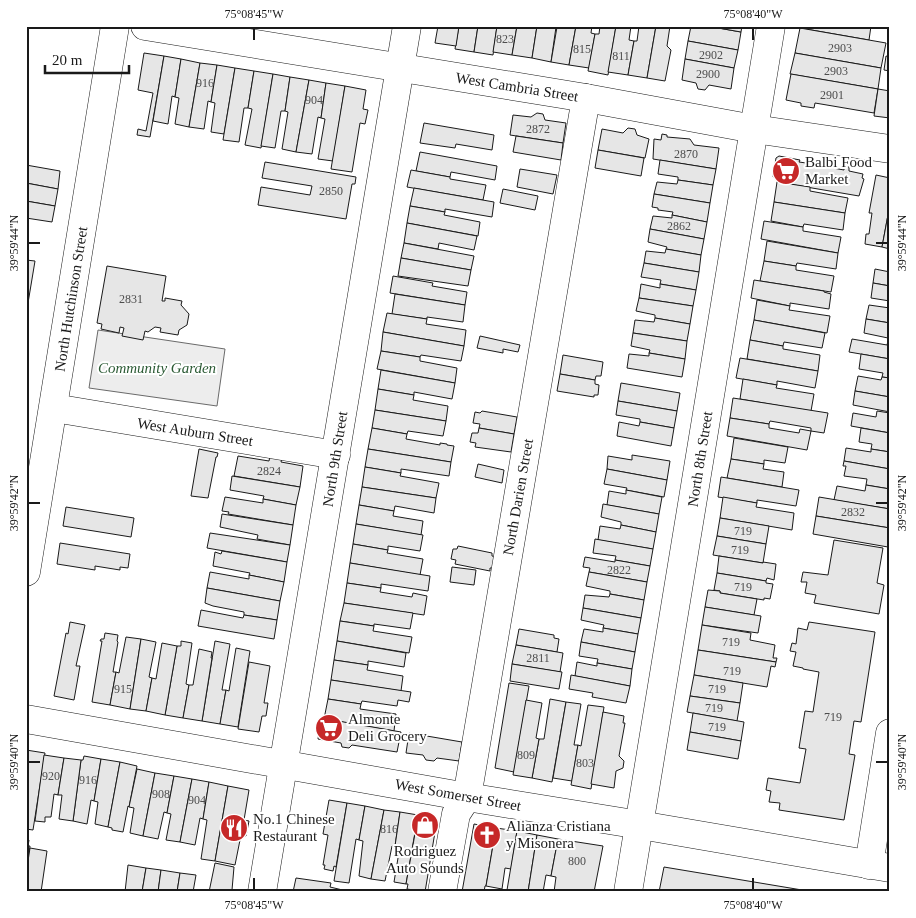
<svg xmlns="http://www.w3.org/2000/svg" width="916" height="918" viewBox="0 0 916 918" font-family="Georgia,serif">
<style>
.green{fill:#ededed;stroke:#6a6a6a}
.building{fill:#e6e6e6;stroke:#1a1a1a}
.lines{fill:none;stroke-linecap:round;stroke-linejoin:round}
.minor-casing{stroke:#1a1a1a;stroke-width:29}
.minor{stroke:#fff;stroke-width:28}
.ticks{fill:none;stroke:#1a1a1a;stroke-width:2}
.labels{text-anchor:middle;dominant-baseline:central;stroke-width:4;stroke-linejoin:round;paint-order:stroke}
.number-label{font-size:12px;fill:#4d4d4d}
.street-label{font-size:15px;fill:#1a1a1a;stroke:#fff}
.poi-label{font-size:15px;fill:#1a1a1a;stroke:#fff;text-anchor:start}
.park-label{font-size:15px;font-style:italic;fill:#2b5a34;stroke:#fff}
.neatline{fill:none;stroke:#1a1a1a;stroke-width:2}
.ticks-label{font-size:12px;text-anchor:middle;fill:#1a1a1a}
</style>
<rect width="100%" height="100%" fill="#fff"/>
<polygon class="green" points="98,330 225,349 217,406 89,388"/>
<g class="building">
<polygon points="459,26 478,26 474,52 455,49"/>
<polygon points="459,26 456,46 435,43 438,26"/>
<polygon points="478,26 497,26 493,55 474,52"/>
<polygon points="497,26 517,26 512,55 493,52"/>
<polygon points="517,26 537,26 532,58 512,55"/>
<polygon points="537,26 556,27 551,62 532,58"/>
<polygon points="561,26 576,26 569,65 551,62 557,27 561,28"/>
<polygon points="576,26 592,26 591,33 595,34 589,68 569,65"/>
<polygon points="600,26 616,26 608,75 588,71 595,34 599,34"/>
<polygon points="616,26 631,26 629,40 634,41 628,75 608,72"/>
<polygon points="639,26 656,26 647,78 628,75 634,41 637,41"/>
<polygon points="656,26 670,26 667,46 671,50 665,81 647,78"/>
<polygon points="691,26 707,26 741,32 738,50 688,41"/>
<polygon points="707,26 742,26 741,32"/>
<polygon points="800,26 871,26 869,40 800,28"/>
<polygon points="800,28 886,43 881,68 795,53"/>
<polygon points="688,41 738,50 734,68 685,59"/>
<polygon points="144,53 164,56 150,137 137,135 138,129 146,131 153,93 138,90"/>
<polygon points="795,53 881,68 878,89 790,74"/>
<polygon points="164,56 181,59 175,97 172,96 168,124 153,121"/>
<polygon points="886,56 890,57 890,71 884,70"/>
<polygon points="181,59 200,63 189,127 175,124 179,98 175,97"/>
<polygon points="685,59 734,68 731,89 709,85 705,90 698,89 696,83 682,80"/>
<polygon points="200,63 217,65 211,102 208,101 204,129 189,127"/>
<polygon points="217,65 235,68 224,134 211,132 215,103 211,102"/>
<polygon points="235,68 254,71 248,108 244,108 239,142 223,140"/>
<polygon points="254,71 273,74 261,148 245,145 252,109 248,108"/>
<polygon points="273,74 290,77 285,111 281,111 275,148 261,146"/>
<polygon points="791,74 878,89 874,113 815,103 814,108 801,106 801,103 786,100"/>
<polygon points="290,77 309,80 296,152 282,149 288,112 285,111"/>
<polygon points="309,80 326,83 321,118 318,117 312,154 296,152"/>
<polygon points="326,83 345,86 333,161 318,159 325,119 321,118"/>
<polygon points="345,86 366,90 363,109 368,110 365,124 360,123 352,172 331,169"/>
<polygon points="878,89 890,91 890,118 874,116"/>
<polygon points="537,113 543,114 545,120 566,123 563,143 510,135 513,115 531,117"/>
<polygon points="424,123 494,135 492,150 456,144 455,148 420,143"/>
<polygon points="628,128 635,129 637,135 649,139 645,158 598,150 602,129 623,133"/>
<polygon points="662,134 667,135 667,137 690,139 694,145 719,148 716,169 653,159 654,139 661,140"/>
<polygon points="516,136 563,143 561,160 513,152"/>
<polygon points="598,150 644,158 641,176 595,168"/>
<polygon points="420,152 497,166 495,180 451,172 450,177 416,171"/>
<polygon points="779,156 800,160 799,162 806,163 806,159 834,164 833,168 844,170 844,166 849,167 849,171 863,174 862,178 864,179 859,196 777,182 778,178 773,177 776,158"/>
<polygon points="660,160 716,169 713,185 678,180 678,177 658,174"/>
<polygon points="265,162 356,177 355,184 352,184 346,219 258,205 261,187 310,195 312,186 262,178"/>
<polygon points="26,165 60,171 58,189 26,183"/>
<polygon points="520,169 557,175 553,194 517,187"/>
<polygon points="411,170 450,177 450,179 486,185 483,200 407,187"/>
<polygon points="876,175 890,178 890,204 882,247 865,244 866,234 869,234 872,213 869,213"/>
<polygon points="678,180 713,185 710,203 654,194 657,182 677,184"/>
<polygon points="777,182 810,187 810,191 848,198 845,213 774,202"/>
<polygon points="26,183 58,189 55,206 26,201"/>
<polygon points="414,188 494,202 492,217 445,209 445,212 410,206"/>
<polygon points="503,189 538,196 535,210 500,203"/>
<polygon points="654,194 710,203 707,222 672,215 673,212 658,210 658,208 652,207"/>
<polygon points="26,201 55,206 52,222 26,218"/>
<polygon points="774,202 845,213 843,230 804,224 803,227 771,221"/>
<polygon points="890,204 890,249 882,247"/>
<polygon points="410,206 445,212 444,215 480,222 478,236 407,223"/>
<polygon points="672,215 707,222 704,239 650,229 653,216 672,218"/>
<polygon points="764,221 803,227 803,231 841,237 838,253 761,239"/>
<polygon points="407,223 477,236 474,250 439,243 438,249 404,243"/>
<polygon points="650,229 704,239 701,255 666,249 667,247 648,242"/>
<polygon points="767,241 838,253 836,269 797,263 796,266 764,261"/>
<polygon points="404,243 474,256 471,270 401,258"/>
<polygon points="666,249 701,255 699,272 644,263 646,251 665,253"/>
<polygon points="401,258 471,270 468,286 398,276"/>
<polygon points="26,260 35,261 26,315"/>
<polygon points="764,261 796,266 796,270 834,276 831,292 760,281"/>
<polygon points="644,263 699,272 696,290 660,284 661,280 641,277"/>
<polygon points="107,266 166,276 162,301 165,301 165,298 182,301 181,305 189,314 187,325 179,330 178,335 160,332 161,328 155,327 148,332 145,331 143,340 122,336 124,328 120,327 119,333 101,329 102,324 97,323"/>
<polygon points="875,269 890,272 890,286 873,283"/>
<polygon points="393,276 433,283 432,286 467,292 465,305 390,293"/>
<polygon points="754,280 824,291 824,292 831,294 829,309 790,303 790,306 751,298"/>
<polygon points="873,283 890,286 890,301 871,298"/>
<polygon points="641,284 660,288 660,284 696,290 693,306 639,298"/>
<polygon points="395,294 465,305 463,322 427,317 427,319 392,314"/>
<polygon points="639,298 693,306 690,324 655,318 655,315 636,311"/>
<polygon points="757,300 790,306 789,310 830,316 827,333 754,320"/>
<polygon points="869,305 890,308 890,323 866,319"/>
<polygon points="387,313 427,319 426,324 466,330 464,346 383,332"/>
<polygon points="655,318 690,324 687,341 633,333 635,320 654,322"/>
<polygon points="866,319 890,323 890,341 888,341 888,338 864,333"/>
<polygon points="754,320 825,333 822,348 784,342 783,346 750,340"/>
<polygon points="383,332 464,346 461,361 421,355 420,357 381,351"/>
<polygon points="633,333 687,341 685,359 649,353 650,350 631,346"/>
<polygon points="480,336 520,345 518,352 503,349 503,353 477,348"/>
<polygon points="852,339 887,345 888,341 890,341 890,359 849,352"/>
<polygon points="750,340 783,346 783,349 820,355 818,371 747,359"/>
<polygon points="381,351 420,357 420,361 457,368 455,383 377,369"/>
<polygon points="649,353 685,359 682,377 627,368 629,354 649,356"/>
<polygon points="861,354 890,359 890,378 882,377 883,373 859,369"/>
<polygon points="563,355 603,362 601,376 596,376 595,380 560,374"/>
<polygon points="740,358 818,371 815,388 777,381 777,385 736,378"/>
<polygon points="381,370 455,383 452,399 414,392 414,395 378,389"/>
<polygon points="560,374 595,380 595,384 599,385 598,395 594,395 594,397 557,391"/>
<polygon points="858,376 881,380 882,377 890,378 890,397 855,391"/>
<polygon points="743,379 777,385 776,388 814,394 811,411 740,399"/>
<polygon points="621,383 680,393 677,411 618,401"/>
<polygon points="378,389 414,395 413,400 448,406 446,421 375,410"/>
<polygon points="855,391 890,397 890,412 853,405"/>
<polygon points="733,398 828,413 824,433 811,431 811,428 770,421 769,424 730,418"/>
<polygon points="618,401 677,411 674,428 640,422 640,419 616,415"/>
<polygon points="375,410 446,421 443,436 408,431 407,434 372,428"/>
<polygon points="482,411 517,417 514,434 479,428 480,424 473,423 475,412 480,413"/>
<polygon points="877,411 890,413 890,433 851,426 853,413 876,417"/>
<polygon points="730,418 769,424 769,428 799,433 800,429 811,431 807,450 727,436"/>
<polygon points="619,422 639,426 640,422 674,428 671,446 617,436"/>
<polygon points="372,428 407,434 406,439 440,445 440,443 447,444 447,445 454,446 451,462 368,449"/>
<polygon points="479,428 514,434 511,452 475,447 476,443 470,442 472,433 478,433"/>
<polygon points="861,428 890,433 890,452 871,449 872,444 859,442"/>
<polygon points="734,438 788,447 785,463 764,460 764,464 731,459"/>
<polygon points="846,448 871,452 871,449 890,452 890,469 844,461"/>
<polygon points="199,449 218,453 217,457 216,457 208,498 191,496"/>
<polygon points="368,449 451,462 449,476 401,469 401,473 365,467"/>
<polygon points="632,455 670,461 667,480 607,469 608,456 632,460"/>
<polygon points="238,456 269,461 270,456 282,458 281,462 303,466 300,487 234,476"/>
<polygon points="731,459 764,464 763,469 784,472 782,487 727,478"/>
<polygon points="844,461 890,469 890,489 866,485 867,479 844,476 846,466 843,466"/>
<polygon points="478,464 504,470 502,483 475,477"/>
<polygon points="365,467 401,473 400,476 439,483 436,498 362,487"/>
<polygon points="607,469 667,480 664,497 626,490 627,488 604,484"/>
<polygon points="232,476 300,487 296,505 263,499 264,496 230,490"/>
<polygon points="721,477 799,490 796,506 757,500 757,503 718,497"/>
<polygon points="866,485 890,489 890,509 834,500 837,486 865,491"/>
<polygon points="362,487 436,498 434,513 395,506 394,511 359,505"/>
<polygon points="626,490 662,497 659,514 607,505 609,491 626,494"/>
<polygon points="225,497 263,503 263,499 296,505 293,525 228,514 229,512 222,511"/>
<polygon points="723,497 757,503 756,507 794,513 792,530 720,518"/>
<polygon points="819,497 890,509 890,528 816,516"/>
<polygon points="603,504 659,514 656,532 621,525 621,522 601,517"/>
<polygon points="359,505 394,511 393,516 423,521 421,535 356,524"/>
<polygon points="66,507 134,518 131,537 63,526"/>
<polygon points="222,514 293,525 290,545 257,539 258,535 220,527"/>
<polygon points="816,516 890,528 888,547 813,534"/>
<polygon points="720,518 769,526 766,544 717,536"/>
<polygon points="356,524 423,535 420,551 388,546 388,550 353,544"/>
<polygon points="621,525 656,532 653,549 598,540 600,526 620,529"/>
<polygon points="210,533 290,545 287,562 207,548"/>
<polygon points="717,536 766,544 763,563 713,555"/>
<polygon points="595,539 653,549 650,566 615,560 616,556 593,553"/>
<polygon points="834,540 883,548 877,583 884,585 879,614 814,603 816,595 805,593 807,582 801,582 803,572 828,575"/>
<polygon points="60,543 130,554 128,568 120,567 120,570 95,566 95,570 57,564"/>
<polygon points="353,544 388,550 387,553 423,559 420,575 350,563"/>
<polygon points="458,546 492,553 492,556 496,557 493,568 490,568 490,571 455,564 456,560 451,559 453,549 457,549"/>
<polygon points="222,551 287,562 284,582 249,575 250,573 213,566 215,552 221,554"/>
<polygon points="719,556 763,563 763,562 776,564 774,580 767,578 766,581 717,573"/>
<polygon points="585,557 615,562 615,560 650,566 647,582 589,572 590,568 583,567"/>
<polygon points="350,563 430,576 428,591 381,584 381,588 347,583"/>
<polygon points="452,567 476,570 474,585 450,582"/>
<polygon points="210,572 249,579 249,575 284,582 280,601 207,588"/>
<polygon points="589,572 647,582 644,600 610,594 610,591 586,586"/>
<polygon points="717,573 766,581 766,583 773,584 770,599 764,598 764,600 720,593 720,591 714,590"/>
<polygon points="347,583 381,588 380,592 412,597 413,593 427,596 424,615 344,603"/>
<polygon points="207,588 280,601 277,620 244,615 244,612 213,606 205,603"/>
<polygon points="708,590 720,591 720,593 757,599 754,615 705,607"/>
<polygon points="610,594 644,600 641,618 583,608 585,595 609,597"/>
<polygon points="344,603 413,613 410,629 374,624 374,626 340,621"/>
<polygon points="705,607 761,616 758,633 702,625"/>
<polygon points="583,608 641,618 638,634 603,628 604,625 581,620"/>
<polygon points="201,610 243,618 244,615 277,620 274,639 198,626"/>
<polygon points="340,621 374,626 373,631 412,637 409,653 337,641"/>
<polygon points="70,622 85,625 76,666 80,666 74,700 54,696 66,633 68,634"/>
<polygon points="809,622 875,632 861,722 854,721 849,754 855,755 844,820 779,810 780,803 769,802 771,791 766,790 768,778 800,783 806,749 799,748 805,711 813,712 819,672 803,669 803,668 793,666 796,652 790,651 792,643 796,644 798,628 807,630"/>
<polygon points="702,625 751,633 750,640 775,645 773,658 777,658 776,662 698,650"/>
<polygon points="603,628 638,634 635,652 581,642 584,629 603,632"/>
<polygon points="519,629 554,635 554,638 559,639 557,652 516,645"/>
<polygon points="105,633 118,635 117,641 118,642 113,672 116,672 110,705 92,702 102,641 100,641 101,639 104,639"/>
<polygon points="126,637 141,639 130,709 110,705 116,672 119,673"/>
<polygon points="141,639 156,642 149,677 152,678 146,711 130,709"/>
<polygon points="181,641 192,643 186,684 189,685 183,718 165,715 177,646 181,646"/>
<polygon points="215,641 230,644 222,690 226,690 220,724 202,721"/>
<polygon points="337,641 406,653 404,667 368,661 368,665 334,660"/>
<polygon points="581,642 635,652 632,669 597,663 598,659 579,656"/>
<polygon points="162,643 177,646 165,715 146,711 152,678 156,679"/>
<polygon points="516,645 563,653 560,672 512,664"/>
<polygon points="236,648 250,651 238,727 220,724 226,690 229,691"/>
<polygon points="199,649 212,652 211,658 212,658 202,721 183,718 189,685 193,685"/>
<polygon points="698,650 776,662 775,667 771,666 767,687 694,675"/>
<polygon points="334,660 368,665 367,670 403,676 401,691 331,680"/>
<polygon points="249,662 270,666 264,703 268,703 266,716 262,716 259,732 238,729"/>
<polygon points="577,662 597,666 597,663 632,669 630,686 575,676"/>
<polygon points="512,664 562,672 559,689 510,681"/>
<polygon points="571,675 630,686 626,703 592,697 593,693 569,689"/>
<polygon points="694,675 743,683 740,703 690,696"/>
<polygon points="331,680 411,692 409,702 398,700 397,706 362,701 361,704 328,699"/>
<polygon points="509,683 529,686 514,772 495,768"/>
<polygon points="690,696 740,703 737,721 687,712"/>
<polygon points="328,699 361,704 360,709 396,714 394,731 324,719"/>
<polygon points="550,699 566,702 552,782 532,778 539,739 544,739"/>
<polygon points="526,700 542,703 536,738 539,739 532,778 513,775"/>
<polygon points="566,702 581,704 574,745 578,745 572,781 553,778"/>
<polygon points="588,705 604,707 591,789 571,785 578,745 581,746"/>
<polygon points="603,712 624,716 623,723 625,723 619,756 624,761 623,768 616,771 614,788 591,784"/>
<polygon points="693,713 744,722 741,741 690,732"/>
<polygon points="321,718 401,732 397,752 352,745 349,748 342,747 341,743 318,739"/>
<polygon points="690,732 741,741 738,759 687,750"/>
<polygon points="409,733 462,742 459,761 437,758 434,761 426,760 423,755 406,753"/>
<polygon points="26,750 45,753 33,830 26,829"/>
<polygon points="44,755 64,758 58,795 54,794 51,817 45,817 45,822 35,821"/>
<polygon points="84,756 101,759 94,801 91,800 87,824 73,821 81,760 83,760"/>
<polygon points="64,758 81,760 73,821 59,819 62,795 58,795"/>
<polygon points="101,759 120,762 108,827 95,824 98,802 94,801"/>
<polygon points="120,762 137,766 129,807 128,806 123,832 112,830 112,828 108,827"/>
<polygon points="137,769 155,773 143,836 130,833 134,808 129,807"/>
<polygon points="155,773 174,776 167,813 164,812 158,839 143,836"/>
<polygon points="174,776 192,779 180,842 166,840 171,814 167,813"/>
<polygon points="192,779 209,782 203,819 200,818 195,845 180,842"/>
<polygon points="209,782 228,786 215,861 201,859 207,820 203,819"/>
<polygon points="228,786 249,790 244,820 249,821 246,836 241,835 235,865 215,861"/>
<polygon points="329,800 347,803 336,867 334,866 333,871 324,869 325,865 323,865 328,835 323,834"/>
<polygon points="347,803 365,806 359,840 356,839 349,883 334,881"/>
<polygon points="365,806 384,810 371,879 359,876 363,841 359,840"/>
<polygon points="384,810 400,812 395,846 392,846 385,881 371,879"/>
<polygon points="400,812 418,815 406,884 394,882 400,846 395,846"/>
<polygon points="418,817 437,820 425,892 407,889 408,884 406,884"/>
<polygon points="474,824 496,828 486,886 485,886 484,892 462,892"/>
<polygon points="496,828 517,831 511,869 505,868 502,889 486,886"/>
<polygon points="517,831 537,835 528,892 511,892 511,890 507,890"/>
<polygon points="537,835 558,839 551,876 546,875 543,892 528,892"/>
<polygon points="558,839 603,846 594,892 554,892 556,877 551,876"/>
<polygon points="26,840 29,840 28,846 30,846 26,874"/>
<polygon points="30,848 47,851 41,892 26,892 26,874"/>
<polygon points="215,863 234,867 232,890 236,890 236,892 209,892"/>
<polygon points="128,865 146,868 142,892 125,892"/>
<polygon points="664,867 814,892 659,892"/>
<polygon points="146,868 161,870 158,892 142,892"/>
<polygon points="161,870 180,873 177,892 158,892"/>
<polygon points="180,873 196,875 193,892 177,892"/>
<polygon points="296,878 331,883 330,887 351,892 293,892"/>
</g>
<g class="lines">
<g class="minor-casing">
<g id="minor">
<polyline points="145,26 586,98 754,129 890,149"/>
<polyline points="54,408 336,455"/>
<polyline points="26,572 115,26"/>
<polyline points="26,719 467,797 640,825 890,868"/>
<polyline points="869,865 890,733"/>
<polyline points="262,892 407,26"/>
<polyline points="442,892 456,814 467,797 586,98"/>
<polyline points="628,892 771,26"/>
</g>
</g>
<use href="#minor" class="minor"/>
</g>
<path class="ticks" d="M 254,28 L 254,40M 753,28 L 753,40M 28,243 L 40,243M 876,243 L 888,243M 28,503 L 40,503M 876,503 L 888,503M 28,762 L 40,762M 876,762 L 888,762M 254,878 L 254,890M 753,878 L 753,890"/>
<defs>
<g id="supermarket-disc" transform="scale(1.4375)"><circle r="9.5" fill="#c62828" stroke="#fff"/><path d="M-6-5.5h2.5l.6 2H6L4.5 2H-2.5L-4.4-4H-6ZM-1.5 3.2a1.3 1.3 0 1 0 .1 0ZM3 3.2a1.3 1.3 0 1 0 .1 0Z" fill="#fff"/></g>
<g id="shop-disc" transform="scale(1.4375)"><circle r="9.5" fill="#c62828" stroke="#fff"/><path d="M-5-2.5h2.3a2.7 3.5 0 0 1 5.4 0H5L5.5 6h-11ZM-1.5-2.5h3a1.5 2.3 0 0 0-3 0Z" fill="#fff"/></g>
<g id="restaurant-disc" transform="scale(1.4375)"><circle r="9.5" fill="#c62828" stroke="#fff"/><path d="M-5-6h1v4h1v-4h1v4h1v-4h1v5L-1.5 .5V6h-2V.5L-5-1ZM5-6V6H3V1.5H1.5Q1.5-4 5-6Z" fill="#fff"/></g>
<g id="church-disc" transform="scale(1.4375)"><circle r="9.5" fill="#c62828" stroke="#fff"/><path d="M-1.2-6h2.4v3.5h3.3v2.4h-3.3V6h-2.4V-.1h-3.3v-2.4h3.3Z" fill="#fff"/></g>
</defs>
<g fill-rule="evenodd">
<use href="#supermarket-disc" x="786" y="171"/>
<use href="#supermarket-disc" x="329" y="728"/>
<use href="#shop-disc" x="425" y="825"/>
<use href="#restaurant-disc" x="234" y="828"/>
<use href="#church-disc" x="487" y="835"/>
</g>
<g class="labels">
<g class="number-label">
<text x="505" y="39">823</text>
<text x="840" y="48">2903</text>
<text x="582" y="49">815</text>
<text x="711" y="55">2902</text>
<text x="621" y="56">811</text>
<text x="836" y="71">2903</text>
<text x="708" y="74">2900</text>
<text x="205" y="83">916</text>
<text x="832" y="95">2901</text>
<text x="314" y="100">904</text>
<text x="538" y="129">2872</text>
<text x="686" y="154">2870</text>
<text x="331" y="191">2850</text>
<text x="679" y="226">2862</text>
<text x="131" y="299">2831</text>
<text x="269" y="471">2824</text>
<text x="853" y="512">2832</text>
<text x="743" y="531">719</text>
<text x="740" y="550">719</text>
<text x="619" y="570">2822</text>
<text x="743" y="587">719</text>
<text x="731" y="642">719</text>
<text x="538" y="658">2811</text>
<text x="732" y="671">719</text>
<text x="123" y="689">915</text>
<text x="717" y="689">719</text>
<text x="714" y="708">719</text>
<text x="833" y="717">719</text>
<text x="717" y="727">719</text>
<text x="526" y="755">809</text>
<text x="585" y="763">803</text>
<text x="51" y="776">920</text>
<text x="88" y="780">916</text>
<text x="161" y="794">908</text>
<text x="197" y="800">904</text>
<text x="389" y="829">816</text>
<text x="577" y="861">800</text>
</g>
<g class="street-label">
<text transform="translate(517 87) rotate(9)">West Cambria Street</text>
<text transform="translate(71 299) rotate(-81)">North Hutchinson Street</text>
<text transform="translate(195 432) rotate(9)">West Auburn Street</text>
<text transform="translate(335 459) rotate(-81)">North 9th Street</text>
<text transform="translate(700 459) rotate(-81)">North 8th Street</text>
<text transform="translate(518 497) rotate(-80)">North Darien Street</text>
<text transform="translate(458 795) rotate(10)">West Somerset Street</text>
</g>
<g class="poi-label">
<text x="805" y="162">Balbi Food<tspan x="805" dy="17">Market</tspan></text>
<text x="348" y="719">Almonte<tspan x="348" dy="17">Deli Grocery</tspan></text>
<text x="253" y="819">No.1 Chinese<tspan x="253" dy="17">Restaurant</tspan></text>
<text x="506" y="826">Alianza Cristiana<tspan x="506" dy="17">y Misonera</tspan></text>
<text x="425" y="851" text-anchor="middle">Rodriguez<tspan x="425" dy="17">Auto Sounds</tspan></text>
</g>
<g class="park-label">
<text x="157" y="368">Community Garden</text>
</g>
</g>
<rect width="916" height="918" fill="none" stroke="#ffffff" stroke-width="55"/>
<path d="M45 65v8h84v-8" fill="none" stroke="#1a1a1a" stroke-width="2.5"/>
<text x="52" y="65" font-size="15" fill="#1a1a1a" stroke="#ffffff" stroke-width="4" paint-order="stroke">20 m</text>
<rect x="28" y="28" width="860" height="862" class="neatline"/>
<g class="ticks-label">
<text x="254" y="18">75°08'45"W</text>
<text x="753" y="18">75°08'40"W</text>
<text transform="translate(14 243) rotate(-90)" y="4">39°59'44"N</text>
<text transform="translate(902 243) rotate(-90)" y="4">39°59'44"N</text>
<text transform="translate(14 503) rotate(-90)" y="4">39°59'42"N</text>
<text transform="translate(902 503) rotate(-90)" y="4">39°59'42"N</text>
<text transform="translate(14 762) rotate(-90)" y="4">39°59'40"N</text>
<text transform="translate(902 762) rotate(-90)" y="4">39°59'40"N</text>
<text x="254" y="909">75°08'45"W</text>
<text x="753" y="909">75°08'40"W</text>
</g>
</svg>
